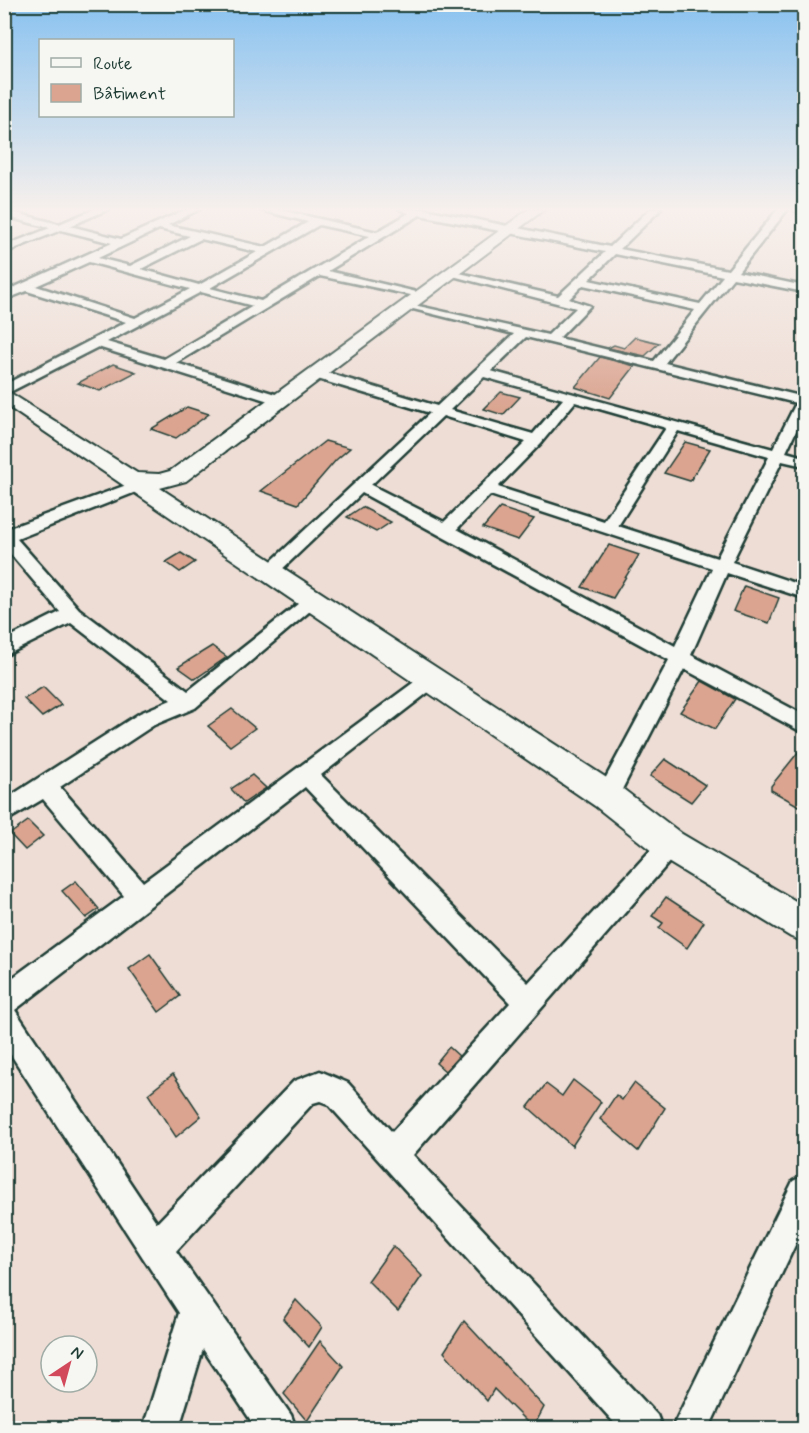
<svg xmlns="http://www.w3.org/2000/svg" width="809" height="1433" viewBox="0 0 809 1433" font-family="Mynerve,sans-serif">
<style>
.building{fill:#daa490;stroke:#1f3d34;stroke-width:1.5}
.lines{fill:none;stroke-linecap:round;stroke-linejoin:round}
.street-casing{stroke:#1f3d34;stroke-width:5}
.secondary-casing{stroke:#1f3d34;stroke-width:4}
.street{fill:#f6f6f2;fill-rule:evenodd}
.secondary{fill:#f6f6f2;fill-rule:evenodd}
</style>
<rect width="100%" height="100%" fill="#eeddd5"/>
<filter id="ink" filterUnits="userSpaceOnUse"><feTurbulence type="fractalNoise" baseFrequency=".0167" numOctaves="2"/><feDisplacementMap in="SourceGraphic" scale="12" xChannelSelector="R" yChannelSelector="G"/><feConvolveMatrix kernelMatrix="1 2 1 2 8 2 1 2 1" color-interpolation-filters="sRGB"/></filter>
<g filter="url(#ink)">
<g class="building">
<polygon points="635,337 659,343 645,356 608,348 614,345 624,348"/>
<polygon points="600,357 635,366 610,398 575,387"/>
<polygon points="113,364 136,372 100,391 78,383"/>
<polygon points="501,392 520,397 503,415 484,409"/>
<polygon points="187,407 209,414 176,438 151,429"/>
<polygon points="325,441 350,448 336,460 298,504 261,491"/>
<polygon points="685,442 710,449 690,481 664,473"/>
<polygon points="362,507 391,522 376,532 347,517"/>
<polygon points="500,508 534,519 518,540 483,528"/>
<polygon points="609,545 639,555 613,598 582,587"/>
<polygon points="181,553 195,562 180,572 166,562"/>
<polygon points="744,586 779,598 769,623 733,611"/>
<polygon points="212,646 227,657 195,679 178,667"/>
<polygon points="702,681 735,699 715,729 680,712"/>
<polygon points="43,687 61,705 42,717 24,699"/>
<polygon points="232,709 255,728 230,746 208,726"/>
<polygon points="804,745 804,809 771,790 771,786"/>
<polygon points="665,759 705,785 691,802 650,776"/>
<polygon points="252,775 266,788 244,803 231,789"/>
<polygon points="28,821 43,836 25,850 10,834"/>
<polygon points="76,881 99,909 86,918 62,891"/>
<polygon points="666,897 704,922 687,948 659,928 663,923 652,916"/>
<polygon points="150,954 180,996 159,1012 129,969"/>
<polygon points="449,1047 459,1056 445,1071 436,1063"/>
<polygon points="173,1074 201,1116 176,1137 148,1094"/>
<polygon points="573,1080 601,1102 572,1146 528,1107 546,1084 562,1096"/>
<polygon points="634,1083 665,1108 638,1151 600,1119 616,1095 622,1100"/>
<polygon points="393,1246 422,1276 398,1311 368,1281"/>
<polygon points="296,1300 322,1327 309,1347 283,1319"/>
<polygon points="464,1321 544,1407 533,1428 494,1389 487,1401 444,1352"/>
<polygon points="320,1341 343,1366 307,1421 284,1394"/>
</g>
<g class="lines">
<g class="street-casing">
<g id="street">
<path d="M 95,209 L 109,209 L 70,226 L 121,239 L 187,209 L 200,209 L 168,225 L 265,247 L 308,222 L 257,209 L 276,209 L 377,232 L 409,213 L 399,209 L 425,209 L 610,247 L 650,209 L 661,209 L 620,249 L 728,270 L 778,209 L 788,209 L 738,272 L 804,286 L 804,292 L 733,278 L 665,363 L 804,397 L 804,414 L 786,452 L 804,457 L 804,466 L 782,461 L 732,562 L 804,586 L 804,598 L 727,573 L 691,655 L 804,715 L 804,733 L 684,669 L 615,803 L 607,805 L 599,803 L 596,796 L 669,660 L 362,493 L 276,575 L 264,575 L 261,571 L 430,413 L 311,377 L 311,371 L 321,371 L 437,406 L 514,334 L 405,307 L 405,303 L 548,335 L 576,308 L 445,274 L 451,271 L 558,296 L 605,252 L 420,215 L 328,271 L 425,294 L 425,298 L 320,276 L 176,363 L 285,397 L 285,403 L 275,403 L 98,347 L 4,395 L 4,385 L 126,322 L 27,291 L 4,300 L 4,292 L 112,243 L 61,230 L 4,253 L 4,246 L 50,228 L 4,216 L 4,210 L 59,224 ZM 319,225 L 370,236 L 261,301 L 210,288 ZM 159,229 L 190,236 L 130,266 L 98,258 ZM 201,239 L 257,252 L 199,285 L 141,269 ZM 615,254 L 723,276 L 700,304 L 589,280 ZM 89,262 L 190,289 L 135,318 L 36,286 ZM 583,285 L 695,310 L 654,361 L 559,338 L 590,306 L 569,299 ZM 201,292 L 253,306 L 164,359 L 107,342 ZM 526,337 L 796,403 L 773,449 L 491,371 ZM 484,377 L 563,399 L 533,434 L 450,410 ZM 575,402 L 666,428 L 604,521 L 498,487 L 541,443 ZM 443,416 L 526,442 L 444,522 L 371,485 ZM 678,431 L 769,457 L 717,558 L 618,526 ZM 490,495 L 712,568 L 675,646 L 457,529 Z"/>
<polygon points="793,209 804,209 804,213 795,211"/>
<path d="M 140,480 L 148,485 L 146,488 L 17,539 L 79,609 L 188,691 L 308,596 L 320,596 L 323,600 L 195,708 L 154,725 L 60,787 L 143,882 L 425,674 L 432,672 L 439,674 L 442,679 L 439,684 L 321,775 L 528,983 L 662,838 L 670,835 L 678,838 L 682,845 L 678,852 L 413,1155 L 657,1415 L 662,1428 L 619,1428 L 328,1104 L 320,1101 L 313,1103 L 176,1251 L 291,1415 L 296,1428 L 256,1428 L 203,1349 L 179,1428 L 143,1428 L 179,1313 L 4,1044 L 4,984 L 124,896 L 43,799 L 4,822 L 4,800 L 140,713 L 171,700 L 71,623 L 4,656 L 4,640 L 60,612 L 4,546 L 4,530 ZM 305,787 L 510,1003 L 392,1132 L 348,1083 L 320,1071 L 294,1081 L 157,1223 L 15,1010 Z"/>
<polygon points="804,1176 804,1226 709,1428 672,1428 793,1181"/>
</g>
</g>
<g class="secondary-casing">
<polygon id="secondary" points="529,209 545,209 186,481 160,488 619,786 682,834 804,906 804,942 791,937 658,856 595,806 4,404 4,389 137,473 159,474 170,471"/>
</g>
<use href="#street" class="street"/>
<use href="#secondary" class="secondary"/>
</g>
</g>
<linearGradient id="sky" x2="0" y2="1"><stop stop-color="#89c2f0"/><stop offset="0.51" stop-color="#f7f0ec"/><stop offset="1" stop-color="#f7f0ec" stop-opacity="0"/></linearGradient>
<rect width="809" height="410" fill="url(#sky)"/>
<rect width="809" height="1433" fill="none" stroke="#f6f6f2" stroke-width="24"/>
<rect x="12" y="12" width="785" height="1409" fill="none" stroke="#1f3d34" stroke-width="2" filter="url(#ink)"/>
<rect x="39" y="39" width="195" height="78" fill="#f6f6f2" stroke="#a0aca6" stroke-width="1.5"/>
<rect x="51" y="58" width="30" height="9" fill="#f6f6f2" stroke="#a0aca6" stroke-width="1.5"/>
<text x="93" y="69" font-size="18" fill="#1f3d34">Route</text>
<rect x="51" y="84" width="30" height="18" fill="#daa490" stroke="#a0aca6" stroke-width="1.5"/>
<text x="93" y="99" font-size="18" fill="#1f3d34">Bâtiment</text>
<g transform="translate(69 1364) rotate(36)"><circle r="28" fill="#f6f6f2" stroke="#a0aca6" stroke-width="1.5"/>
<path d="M0-4.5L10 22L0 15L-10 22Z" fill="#d1495b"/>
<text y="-9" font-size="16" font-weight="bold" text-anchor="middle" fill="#1f3d34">N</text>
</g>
</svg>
